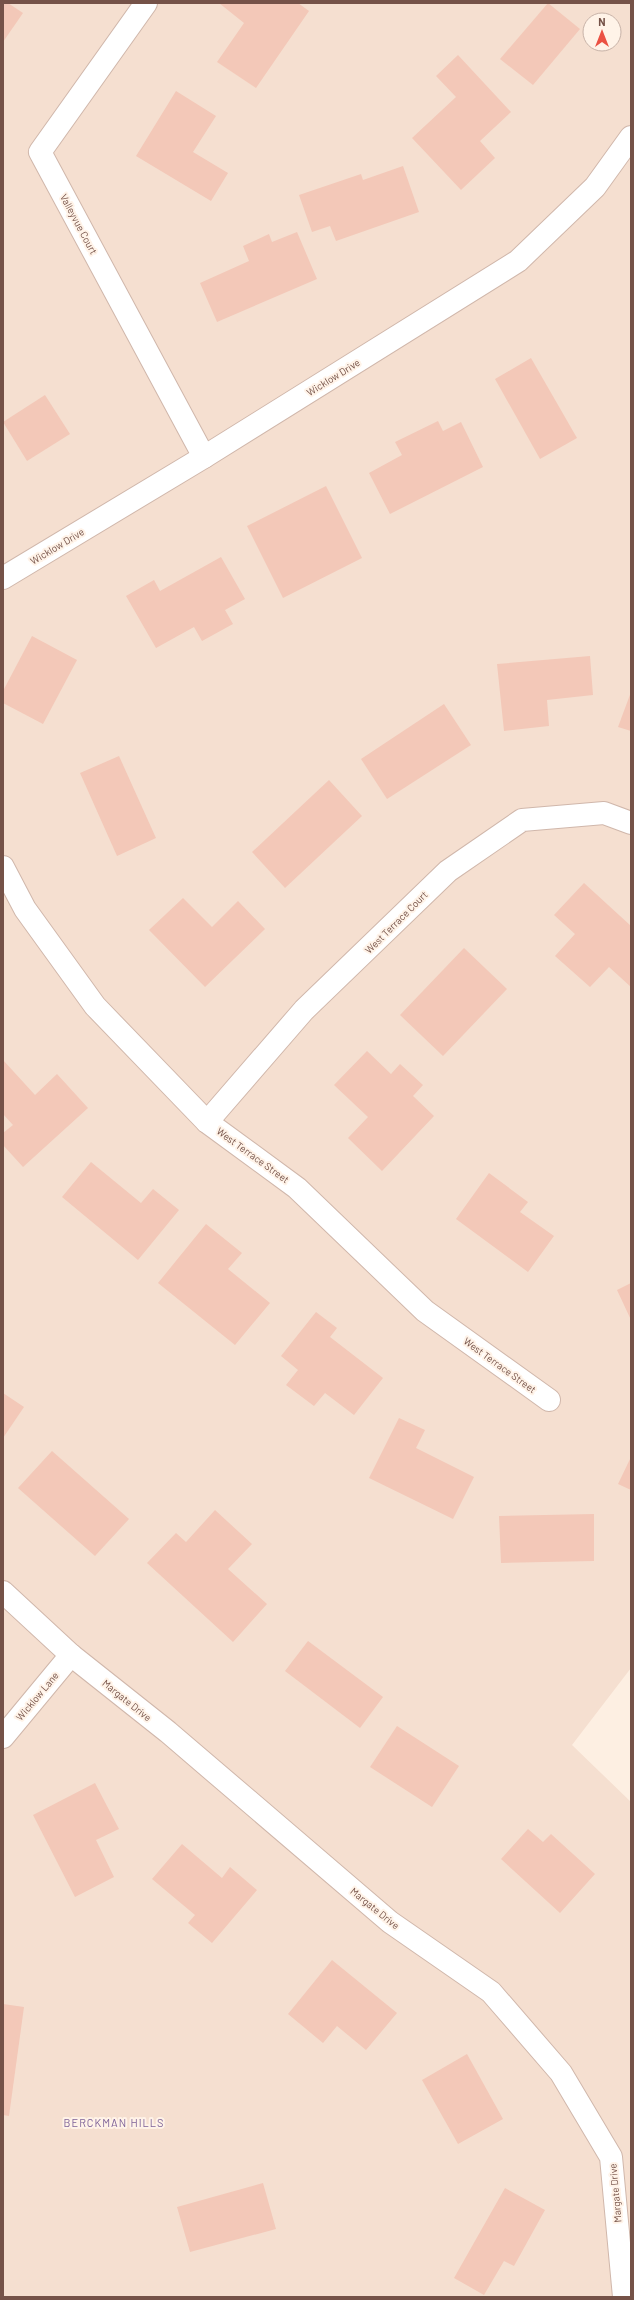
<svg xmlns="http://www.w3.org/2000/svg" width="634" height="2300" viewBox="0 0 634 2300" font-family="Barlow,sans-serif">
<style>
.residential{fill:#f5dfd0;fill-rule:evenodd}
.building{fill:#f3c8b8}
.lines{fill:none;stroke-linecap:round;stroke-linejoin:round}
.minor-casing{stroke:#d0b7ab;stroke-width:24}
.minor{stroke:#fff;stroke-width:22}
.labels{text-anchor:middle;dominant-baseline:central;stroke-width:4;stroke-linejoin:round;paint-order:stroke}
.street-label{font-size:10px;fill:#755248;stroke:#fff3e8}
.neighbourhood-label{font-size:11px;letter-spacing:1px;fill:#7f6399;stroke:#fff3e8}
</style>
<rect width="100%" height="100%" fill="#fdefe2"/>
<path class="residential" d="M 3,3 L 631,3 L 631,1668 L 572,1745 L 631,1802 L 631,2297 L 3,2297 ZM 590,20 L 614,20 L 614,44 L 590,44 Z"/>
<g class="building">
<polygon points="3,3 8,3 23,13 3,42"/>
<polygon points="219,3 298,3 309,11 256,88 217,62 244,23"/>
<polygon points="548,3 580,29 533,85 500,59"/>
<polygon points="458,55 511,112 480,141 495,158 461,190 412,138 456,97 436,76"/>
<polygon points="176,91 216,116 193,152 228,173 211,201 136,156"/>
<polygon points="403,166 419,212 336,241 330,226 312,232 299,195 361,174 363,180"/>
<polygon points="297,232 317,279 217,322 200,283 249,261 243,246 269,234 272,242"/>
<polygon points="531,358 577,438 540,459 495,379"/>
<polygon points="45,395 70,434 27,461 3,422"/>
<polygon points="438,421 443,431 461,422 483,467 390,514 369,473 402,455 395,442"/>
<polygon points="326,486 362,558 283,598 247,526"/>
<polygon points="221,557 245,599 225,610 233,624 202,641 194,627 156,648 126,596 154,580 160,591"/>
<polygon points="32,636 77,660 43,724 3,703 3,691"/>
<polygon points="590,656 593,695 547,700 549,726 504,731 497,664"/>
<polygon points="631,692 631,731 618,727"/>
<polygon points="444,704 471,745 387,799 361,759"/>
<polygon points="119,756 156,838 117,856 80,773"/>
<polygon points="329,780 362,816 285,888 252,852"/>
<polygon points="584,883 631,926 631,987 609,967 590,987 555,956 575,934 554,915"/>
<polygon points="183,898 212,927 238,901 265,929 205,987 149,930"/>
<polygon points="464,948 507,989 443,1056 400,1015"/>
<polygon points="367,1051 391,1074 400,1064 423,1085 413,1096 434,1116 382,1171 348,1138 368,1117 334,1085"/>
<polygon points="3,1060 35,1095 57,1074 88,1108 23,1167 3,1145 3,1133 13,1125 3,1114"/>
<polygon points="91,1162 141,1203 153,1189 179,1210 138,1260 62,1197"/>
<polygon points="489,1173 528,1202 520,1212 554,1236 528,1272 456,1219"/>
<polygon points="206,1224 242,1253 228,1269 270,1303 235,1345 158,1283"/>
<polygon points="631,1283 631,1320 617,1290"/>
<polygon points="316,1312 337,1328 330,1337 383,1378 354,1415 325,1393 314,1406 286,1385 298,1370 281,1356"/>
<polygon points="3,1393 24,1407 3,1438"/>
<polygon points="399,1418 425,1430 416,1448 474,1477 453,1519 369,1478"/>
<polygon points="52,1451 129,1519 95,1556 18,1488"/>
<polygon points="631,1457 631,1490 618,1484"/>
<polygon points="215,1510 252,1544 228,1569 267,1604 233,1642 147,1563 176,1533 186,1542"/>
<polygon points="594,1514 594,1561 501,1563 499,1516"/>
<polygon points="308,1641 383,1697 360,1728 285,1671"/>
<polygon points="397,1726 459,1766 432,1807 370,1767"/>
<polygon points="95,1783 119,1829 96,1840 114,1877 75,1897 33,1815"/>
<polygon points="528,1829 543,1842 551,1834 595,1874 560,1913 501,1859"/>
<polygon points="182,1844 222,1878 230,1867 257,1890 212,1943 188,1923 195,1915 152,1879"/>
<polygon points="332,1960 397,2013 366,2050 337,2026 323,2043 288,2014"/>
<polygon points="3,2004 24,2007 9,2116 3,2115"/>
<polygon points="467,2054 503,2119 458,2144 422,2080"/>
<polygon points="263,2183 276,2229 190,2252 177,2207"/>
<polygon points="505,2188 545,2210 514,2266 504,2261 484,2295 454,2278"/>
</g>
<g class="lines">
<g class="minor-casing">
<g id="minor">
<polyline points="146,3 40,152 204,457"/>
<polyline points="3,578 204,457 518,261 595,187 631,137"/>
<polyline points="3,867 25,909 95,1006 207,1122 297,1188 425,1311 549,1400"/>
<polyline points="207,1122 304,1010 448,871 522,820 604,813 631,823"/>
<polyline points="3,1592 71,1655 168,1732 390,1922 491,1992 561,2073 611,2157 624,2297"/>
<polyline points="3,1737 71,1655"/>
</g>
</g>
<use href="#minor" class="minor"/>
</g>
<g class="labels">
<g class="street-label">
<text transform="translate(79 224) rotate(62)">Valleyvue Court</text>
<text transform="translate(333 377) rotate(-32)">Wicklow Drive</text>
<text transform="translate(57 546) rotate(-31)">Wicklow Drive</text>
<text transform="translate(396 922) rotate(-45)">West Terrace Court</text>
<text transform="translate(253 1155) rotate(36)">West Terrace Street</text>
<text transform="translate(500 1365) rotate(36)">West Terrace Street</text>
<text transform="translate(37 1696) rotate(-50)">Wicklow Lane</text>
<text transform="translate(127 1700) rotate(39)">Margate Drive</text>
<text transform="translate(375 1908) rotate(39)">Margate Drive</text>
<text transform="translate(615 2193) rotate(-95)">Margate Drive</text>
</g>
<g class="neighbourhood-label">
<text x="114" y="2122">BERCKMAN HILLS</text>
</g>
</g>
<rect width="634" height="2300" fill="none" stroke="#755248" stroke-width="8"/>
<g transform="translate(602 32)"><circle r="19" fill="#fff3e8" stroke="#c8b3a8"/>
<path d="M0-3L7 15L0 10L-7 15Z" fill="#eb5143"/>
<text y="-6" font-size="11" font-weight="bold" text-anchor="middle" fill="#755248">N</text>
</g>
</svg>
